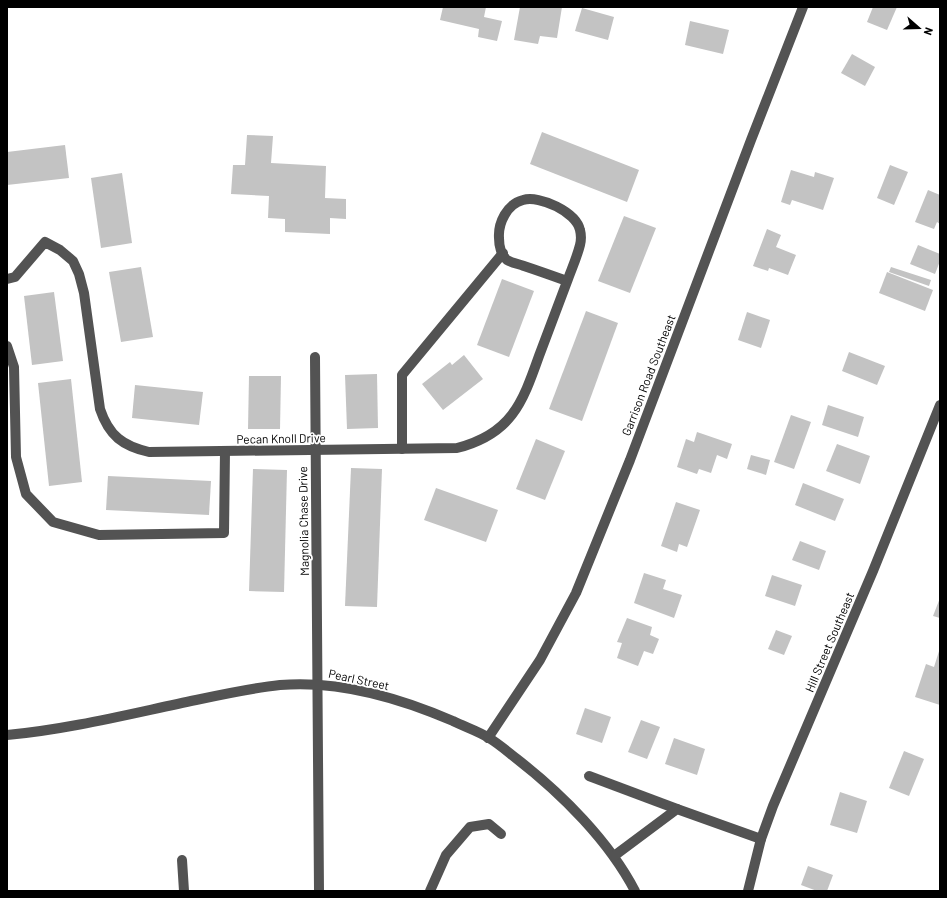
<svg xmlns="http://www.w3.org/2000/svg" width="947" height="898" viewBox="0 0 947 898" font-family="Barlow,sans-serif">
<style>
.building{fill:#c3c3c3}
.lines{fill:none;stroke-linecap:round;stroke-linejoin:round}
.minor{stroke:#535353;stroke-width:10}
.labels{text-anchor:middle;dominant-baseline:central;stroke-width:3.5;stroke-linejoin:round;paint-order:stroke}
.street-label{font-size:12px;fill:#000;stroke:#fff}
</style>
<rect width="100%" height="100%" fill="#fff"/>
<g class="building">
<polygon points="443,7 486,7 484,17 502,21 497,41 478,37 479,29 440,20"/>
<polygon points="520,7 562,7 557,38 540,36 538,44 514,40"/>
<polygon points="873,7 897,7 887,30 867,22"/>
<polygon points="582,8 614,17 608,40 575,31"/>
<polygon points="690,21 729,30 723,54 685,45"/>
<polygon points="852,54 875,67 865,86 841,73"/>
<polygon points="542,132 639,170 627,202 530,164"/>
<polygon points="247,135 273,136 271,163 326,166 325,198 346,199 346,219 330,218 330,234 285,232 285,219 268,218 269,196 231,194 233,165 245,165"/>
<polygon points="65,145 69,178 7,185 7,152"/>
<polygon points="890,165 908,172 894,205 877,198"/>
<polygon points="791,170 814,177 815,172 834,178 823,210 792,200 790,205 781,202"/>
<polygon points="122,173 132,243 101,248 91,178"/>
<polygon points="928,190 940,195 940,224 937,222 934,229 915,222"/>
<polygon points="624,216 656,228 630,293 598,281"/>
<polygon points="767,229 781,235 776,247 796,255 788,275 769,268 768,271 753,266"/>
<polygon points="918,245 940,254 940,261 935,274 910,264"/>
<polygon points="141,267 153,337 121,342 109,272"/>
<polygon points="891,267 931,280 929,286 889,272"/>
<polygon points="887,272 933,290 925,311 879,293"/>
<polygon points="502,279 534,291 509,357 477,345"/>
<polygon points="54,292 63,361 32,365 24,296"/>
<polygon points="586,311 618,323 582,421 549,409"/>
<polygon points="747,312 770,320 761,348 738,340"/>
<polygon points="849,352 885,366 877,385 842,371"/>
<polygon points="464,355 483,379 443,410 422,384 450,362 452,365"/>
<polygon points="377,374 378,428 347,429 345,375"/>
<polygon points="249,376 281,376 280,429 248,429"/>
<polygon points="71,379 82,482 49,486 38,383"/>
<polygon points="135,385 203,392 199,425 132,418"/>
<polygon points="828,405 864,417 858,437 822,425"/>
<polygon points="791,415 811,422 794,469 774,462"/>
<polygon points="697,432 732,444 727,459 717,455 711,473 699,469 697,474 677,467 686,439 694,442"/>
<polygon points="536,439 565,451 545,500 516,489"/>
<polygon points="837,444 870,456 860,484 826,471"/>
<polygon points="751,455 770,460 766,475 747,469"/>
<polygon points="351,468 382,469 377,607 345,606"/>
<polygon points="253,469 287,470 284,592 249,591"/>
<polygon points="108,476 211,481 209,515 106,510"/>
<polygon points="803,483 844,499 835,521 795,505"/>
<polygon points="436,488 498,510 486,542 424,520"/>
<polygon points="676,502 700,510 687,547 679,544 677,552 661,546"/>
<polygon points="800,541 826,551 819,570 792,560"/>
<polygon points="644,573 666,580 663,589 682,595 674,618 634,603"/>
<polygon points="772,575 802,585 795,606 765,596"/>
<polygon points="940,598 940,618 933,616"/>
<polygon points="627,618 652,627 650,635 659,639 653,654 644,651 638,666 617,658 622,643 617,642"/>
<polygon points="776,630 792,636 784,655 768,649"/>
<polygon points="940,648 940,705 915,697 926,664 934,667"/>
<polygon points="585,708 611,717 602,743 576,734"/>
<polygon points="641,720 660,727 647,759 628,752"/>
<polygon points="674,738 705,749 697,775 665,764"/>
<polygon points="904,751 924,759 909,796 889,788"/>
<polygon points="840,792 867,801 857,833 830,825"/>
<polygon points="808,866 833,875 827,891 817,891 801,885"/>
</g>
<g class="lines">
<g class="minor">
<path d="M 7,279 L 15,277 L 45,242 L 60,250 L 73,261 L 79,274 L 84,293 L 100,409 C 109,436 123,446 149,452 L 457,448 C 511,434 522,404 539,356 C 549,330 558,305 568,279 C 572,268 577,257 580,245 C 581,241 581,234 580,230 C 576,212 540,195 523,200 C 507,204 498,223 499,238 C 499,245 501,255 507,260 C 512,263 519,264 524,266 C 539,271 553,276 567,281"/>
<polyline points="7,346 14,367 16,457 26,494 53,522 99,535 224,533 225,451"/>
<polyline points="315,357 319,891"/>
<polyline points="402,449 402,375 503,253"/>
<path d="M 7,735 C 71,729 133,713 196,700 C 224,694 252,688 280,685 C 339,680 400,698 453,721 C 465,727 478,731 489,738 C 499,744 508,752 517,759 C 562,794 609,841 635,891"/>
<polyline points="488,738 540,660 576,593 630,460 751,140 803,7"/>
<polyline points="589,776 677,809"/>
<polyline points="614,856 677,809 761,839"/>
<polyline points="182,860 184,891"/>
<polyline points="430,891 446,855 470,827 489,824 501,834"/>
<polyline points="748,891 761,839 773,806 873,571 940,405"/>
</g>
</g>
<g class="labels">
<g class="street-label">
<text transform="translate(648 375) rotate(-69)">Garrison Road Southeast</text>
<text transform="translate(281 438) rotate(-1)">Pecan Knoll Drive</text>
<text transform="translate(303 521) rotate(-91)">Magnolia Chase Drive</text>
<text transform="translate(829 642) rotate(-67)">Hill Street Southeast</text>
<text transform="translate(359 679) rotate(12)">Pearl Street</text>
</g>
</g>
<rect width="947" height="898" fill="none" stroke="#000000" stroke-width="16"/>
<g transform="translate(919 28) rotate(110)" stroke="#ffffff" stroke-width="3" paint-order="stroke">
<path d="M0-3L7 15L0 10L-7 15Z" fill="#000000"/>
<text y="-6" font-size="11" font-weight="bold" text-anchor="middle" fill="#000000">N</text>
</g>
</svg>
